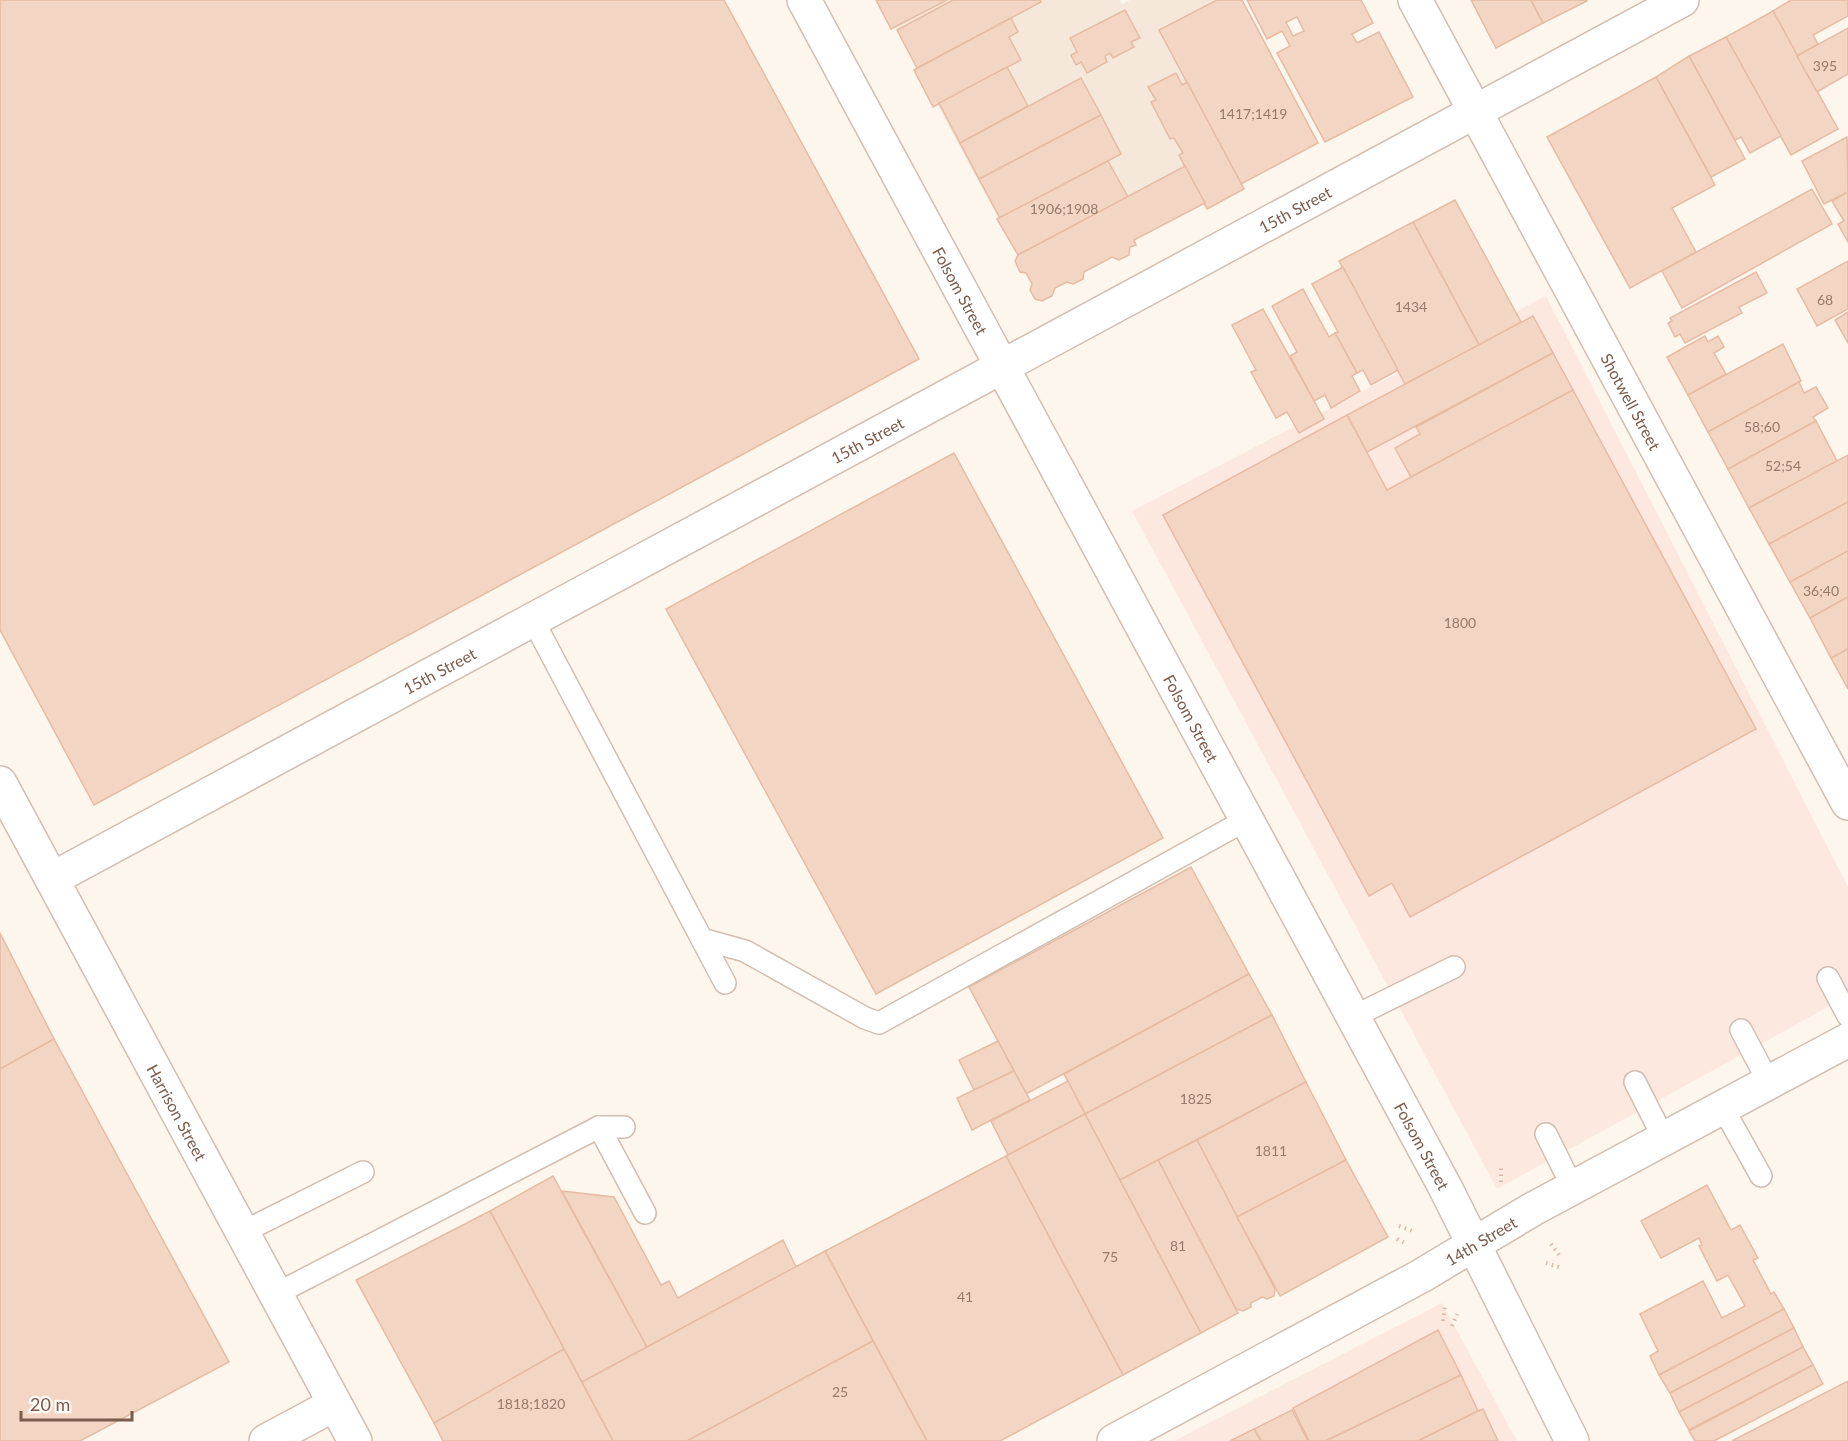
<svg xmlns="http://www.w3.org/2000/svg" width="1848" height="1441" viewBox="0 0 1848 1441" font-family="Lato,sans-serif">
<style>
.residential{fill:#f5e8da}
.commercial{fill:#fde8e0}
.building{fill:#f3d5c3;stroke:#e6bba3;stroke-width:1.5;fill-rule:evenodd}
.lines{fill:none;stroke-linecap:round;stroke-linejoin:round}
.service-casing{stroke:#d1beb0;stroke-width:24}
.minor-casing{stroke:#d1beb0;stroke-width:36}
.tertiary-casing{stroke:#d1beb0;stroke-width:36}
.path{stroke:#d9b8a5;stroke-width:4;stroke-dasharray:1.5 4.5;stroke-linecap:butt}
.service{stroke:#fff;stroke-width:21}
.minor{stroke:#fff;stroke-width:33}
.tertiary{stroke:#fff;stroke-width:33}
.labels{text-anchor:middle;dominant-baseline:central;stroke-width:5;stroke-linejoin:round;paint-order:stroke}
.number-label{font-size:14px;fill:#987a6a}
.street-label{font-size:16px;fill:#7a5c4d;stroke:#fffaf3}
</style>
<rect width="100%" height="100%" fill="#fdf6ec"/>
<polygon class="residential" points="881,0 1120,0 1122,4 1130,0 1216,0 1160,31 1244,189 1208,210 1205,203 1018,255"/>
<g class="commercial">
<polygon points="1546,296 1848,887 1848,996 1497,1189 1132,511"/>
<polygon points="1442,1303 1517,1441 1174,1441"/>
</g>
<g class="building">
<polygon points="0,0 724,0 919,359 94,805 0,630"/>
<polygon points="876,0 947,0 891,29"/>
<polygon points="953,0 1040,0 1041,2 917,68 897,30"/>
<polygon points="1217,0 1242,0 1318,143 1241,184 1159,30"/>
<path d="M 1247,0 L 1361,0 L 1373,23 L 1352,34 L 1357,43 L 1379,32 L 1413,97 L 1325,142 L 1277,53 L 1290,46 L 1282,31 L 1267,39 ZM 1297,17 L 1304,31 L 1293,36 L 1286,22 Z"/>
<polygon points="1471,0 1531,0 1543,23 1496,48"/>
<polygon points="1531,0 1586,0 1587,1 1543,23"/>
<polygon points="1791,0 1848,0 1848,16 1813,35 1818,44 1797,56 1773,11"/>
<polygon points="1125,10 1140,38 1131,42 1134,47 1113,58 1110,53 1105,56 1107,62 1087,73 1081,62 1076,65 1071,55 1077,52 1070,38"/>
<polygon points="1773,11 1838,129 1791,155 1726,37"/>
<polygon points="1011,18 1018,32 1009,37 1021,60 933,107 914,70"/>
<polygon points="1848,28 1848,74 1817,92 1797,56"/>
<polygon points="1726,37 1781,136 1750,153 1741,137 1735,140 1689,56"/>
<polygon points="1689,56 1745,159 1711,177 1656,77"/>
<polygon points="1007,67 1028,106 960,143 939,103"/>
<polygon points="1176,73 1182,85 1187,82 1244,189 1207,209 1179,155 1183,153 1174,138 1170,139 1151,102 1156,100 1148,87"/>
<polygon points="1656,77 1715,185 1672,208 1696,252 1630,288 1547,137"/>
<polygon points="1081,78 1101,115 979,179 960,143"/>
<polygon points="1101,115 1121,154 1000,218 979,179"/>
<polygon points="1847,137 1848,192 1824,204 1802,161"/>
<polygon points="1108,161 1128,197 1018,255 997,219"/>
<polygon points="1185,166 1205,203 1134,240 1136,245 1130,247 1129,255 1119,260 1112,257 1084,272 1083,279 1073,284 1067,282 1055,288 1052,296 1042,301 1035,299 1030,290 1032,284 1026,273 1020,272 1015,261 1018,255"/>
<polygon points="1812,189 1832,224 1682,308 1662,271"/>
<polygon points="1848,192 1848,242 1838,224 1844,221 1832,201"/>
<polygon points="1455,200 1521,322 1479,345 1413,222"/>
<polygon points="1413,222 1479,345 1405,384 1339,261"/>
<polygon points="1848,261 1848,309 1817,326 1797,289"/>
<polygon points="1343,267 1398,370 1371,385 1363,370 1357,373 1335,333 1338,332 1312,284"/>
<polygon points="1756,272 1767,293 1739,307 1742,313 1685,343 1680,334 1675,337 1668,323 1672,321 1670,318"/>
<polygon points="1303,289 1329,337 1335,333 1357,373 1352,376 1360,391 1331,408 1325,395 1314,401 1290,356 1297,352 1272,306"/>
<polygon points="1263,309 1324,419 1299,433 1287,412 1276,418 1251,372 1256,370 1232,325"/>
<polygon points="1848,312 1848,343 1835,320"/>
<polygon points="1533,316 1553,353 1367,452 1347,415"/>
<polygon points="1705,336 1708,342 1718,336 1724,347 1714,353 1726,374 1688,395 1667,357"/>
<polygon points="1783,344 1801,381 1708,432 1688,395"/>
<polygon points="1553,353 1573,390 1411,477 1395,448 1420,434 1416,427"/>
<polygon points="1799,382 1804,393 1816,387 1828,408 1813,417 1816,421 1728,469 1708,432"/>
<polygon points="1573,390 1756,729 1410,917 1392,883 1369,896 1163,515 1347,415 1387,490"/>
<polygon points="1816,421 1837,461 1749,508 1728,469"/>
<polygon points="954,453 1163,838 876,994 666,609"/>
<polygon points="1848,455 1848,502 1769,544 1749,508"/>
<polygon points="1848,502 1848,551 1790,582 1769,544"/>
<polygon points="1848,551 1848,597 1810,618 1790,582"/>
<polygon points="1848,597 1848,649 1831,658 1810,618"/>
<polygon points="1848,649 1848,689 1831,658"/>
<polygon points="1191,867 1249,974 1026,1094 969,987"/>
<polygon points="0,933 54,1039 0,1069"/>
<polygon points="1249,974 1272,1015 1085,1114 1064,1074"/>
<polygon points="1272,1015 1306,1082 1120,1180 1085,1114"/>
<polygon points="54,1039 229,1362 80,1441 0,1441 0,1069"/>
<polygon points="998,1041 1014,1071 974,1090 959,1060"/>
<polygon points="1014,1071 1030,1100 972,1130 957,1098"/>
<polygon points="1068,1081 1085,1114 1008,1155 991,1121"/>
<polygon points="1306,1082 1346,1160 1237,1217 1197,1140"/>
<polygon points="1085,1114 1201,1333 1123,1375 1006,1156"/>
<polygon points="1197,1140 1275,1289 1274,1296 1267,1299 1262,1297 1251,1303 1251,1307 1243,1311 1236,1309 1158,1160"/>
<polygon points="1006,1156 1123,1375 1000,1441 927,1441 825,1251"/>
<polygon points="1158,1160 1238,1313 1201,1333 1120,1180"/>
<polygon points="1346,1160 1388,1237 1280,1296 1237,1217"/>
<polygon points="553,1176 647,1347 582,1382 490,1211"/>
<polygon points="1707,1185 1731,1230 1740,1225 1758,1258 1753,1260 1771,1294 1774,1292 1784,1309 1659,1375 1650,1356 1658,1351 1640,1314 1703,1281 1722,1318 1745,1306 1728,1275 1717,1281 1699,1246 1702,1245 1699,1238 1661,1258 1641,1221"/>
<polygon points="562,1191 614,1197 661,1285 669,1281 678,1298 783,1240 796,1267 647,1347"/>
<polygon points="490,1211 564,1349 434,1423 356,1280"/>
<polygon points="825,1251 873,1341 687,1441 613,1441 582,1382"/>
<polygon points="1784,1309 1794,1328 1670,1393 1659,1375"/>
<polygon points="1794,1328 1803,1347 1679,1412 1670,1393"/>
<polygon points="1438,1330 1461,1375 1326,1441 1309,1441 1293,1408"/>
<polygon points="873,1341 927,1441 687,1441"/>
<polygon points="1803,1347 1813,1365 1689,1430 1679,1412"/>
<polygon points="564,1349 613,1441 443,1441 434,1423"/>
<polygon points="1813,1365 1823,1384 1714,1441 1695,1441 1689,1431"/>
<polygon points="1461,1375 1478,1411 1418,1441 1326,1441"/>
<polygon points="1848,1381 1848,1441 1732,1441"/>
<polygon points="1483,1409 1498,1441 1418,1441 1478,1411"/>
<polygon points="1292,1410 1308,1441 1261,1441 1254,1429"/>
<polygon points="1254,1429 1261,1441 1230,1441"/>
</g>
<g class="lines">
<g class="service-casing">
<g id="service">
<polyline points="533,620 725,983"/>
<polyline points="702,939 745,951 865,1018 879,1023 1246,820"/>
<polyline points="1828,978 1848,1016"/>
<polyline points="1353,1017 1454,967"/>
<polyline points="1741,1030 1769,1083"/>
<polyline points="1635,1082 1664,1139"/>
<polyline points="1723,1108 1761,1176"/>
<polyline points="599,1127 645,1213"/>
<polyline points="1546,1134 1573,1188"/>
<polyline points="243,1232 363,1172"/>
<polyline points="276,1294 599,1127 624,1127"/>
</g>
</g>
<g class="minor-casing">
<g id="minor">
<path id="s1" d="M 1415,0 L 1848,803"/>
<path id="s2" d="M 52,879 L 1682,0"/>
<polyline points="266,1441 335,1404"/>
<path id="s3" d="M 1114,1441 L 1421,1276 L 1533,1209 L 1848,1040"/>
</g>
</g>
<g class="tertiary-casing">
<g id="tertiary">
<path id="s4" d="M 804,0 L 1445,1187 L 1572,1441"/>
<path id="s5" d="M 0,783 L 355,1441"/>
</g>
</g>
<g class="path">
<polyline points="1501,1182 1501,1167"/>
<polyline points="1399,1226 1413,1231"/>
<polyline points="1397,1239 1405,1243"/>
<polyline points="1551,1244 1560,1256"/>
<polyline points="1546,1263 1562,1268"/>
<polyline points="1443,1321 1445,1306"/>
<polyline points="1452,1326 1457,1314"/>
</g>
<use href="#service" class="service"/>
<use href="#minor" class="minor"/>
<use href="#tertiary" class="tertiary"/>
</g>
<g class="labels">
<g class="number-label">
<text x="1825" y="65">395</text>
<text x="1253" y="113">1417;1419</text>
<text x="1064" y="208">1906;1908</text>
<text x="1825" y="299">68</text>
<text x="1411" y="306">1434</text>
<text x="1762" y="426">58;60</text>
<text x="1783" y="465">52;54</text>
<text x="1821" y="590">36;40</text>
<text x="1460" y="622">1800</text>
<text x="1196" y="1098">1825</text>
<text x="1271" y="1150">1811</text>
<text x="1178" y="1245">81</text>
<text x="1110" y="1256">75</text>
<text x="965" y="1296">41</text>
<text x="840" y="1391">25</text>
<text x="531" y="1403">1818;1820</text>
</g>
<g class="street-label">
<text stroke="none"><textPath href="#s2" startOffset="1412">15th Street</textPath></text>
<text stroke="none"><textPath href="#s4" startOffset="330">Folsom Street</textPath></text>
<text stroke="none"><textPath href="#s1" startOffset="456">Shotwell Street</textPath></text>
<text stroke="none"><textPath href="#s2" startOffset="926">15th Street</textPath></text>
<text stroke="none"><textPath href="#s2" startOffset="440">15th Street</textPath></text>
<text stroke="none"><textPath href="#s4" startOffset="816">Folsom Street</textPath></text>
<text stroke="none"><textPath href="#s5" startOffset="374">Harrison Street</textPath></text>
<text stroke="none"><textPath href="#s4" startOffset="1302">Folsom Street</textPath></text>
<text stroke="none"><textPath href="#s3" startOffset="418">14th Street</textPath></text>
</g>
</g>
<path d="M21 1411v9h111v-9" fill="none" stroke="#7a5c4d" stroke-width="3"/>
<text x="30" y="1411" font-size="18" fill="#7a5c4d" stroke="#fffaf3" stroke-width="4.5" paint-order="stroke">20 m</text>
</svg>
